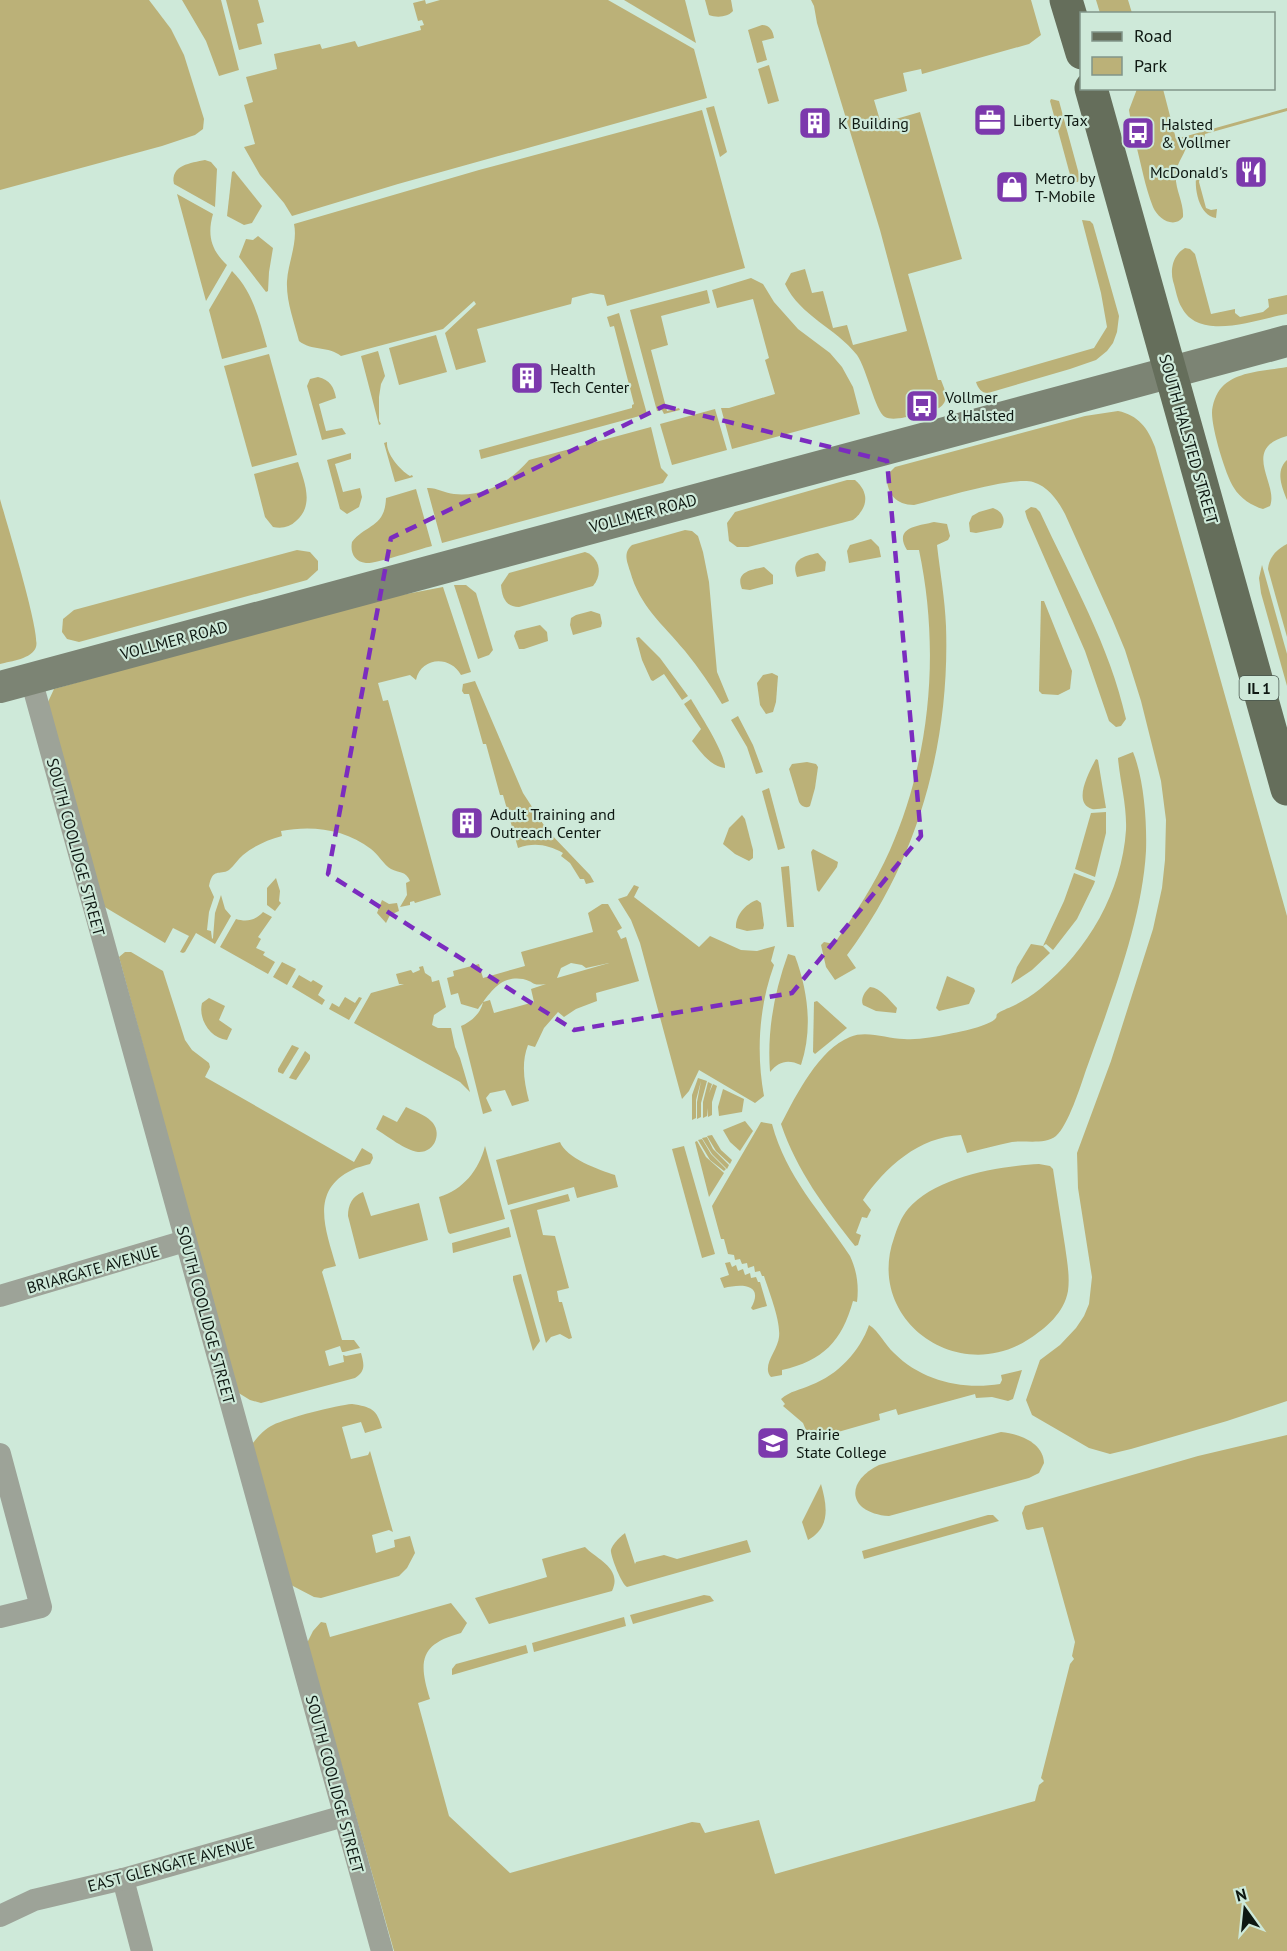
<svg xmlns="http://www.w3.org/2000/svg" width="1287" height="1951" viewBox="0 0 1287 1951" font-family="'PT Sans',sans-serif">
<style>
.green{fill:#bbb178;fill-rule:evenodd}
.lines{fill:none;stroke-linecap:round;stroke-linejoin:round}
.street{stroke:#9da398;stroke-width:22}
.secondary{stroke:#7c8474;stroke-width:32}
.primary{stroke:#656e5b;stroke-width:33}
.marked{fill:none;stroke:#7b2cbf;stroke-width:4.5;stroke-dasharray:12 8;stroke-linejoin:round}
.labels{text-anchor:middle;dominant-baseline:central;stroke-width:4.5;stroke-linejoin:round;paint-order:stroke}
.shield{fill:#cee9d9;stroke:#48574e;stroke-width:1.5}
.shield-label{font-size:15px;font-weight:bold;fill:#0e1812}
.poi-label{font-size:16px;fill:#0e1812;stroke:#cee9d9;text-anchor:start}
.street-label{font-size:16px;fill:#0e1812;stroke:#cee9d9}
</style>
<rect width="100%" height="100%" fill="#cee9d9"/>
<g class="green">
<polygon points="0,0 149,0 171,29 184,55 204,119 203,129 195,135 162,146 0,190"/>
<polygon points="182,0 221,0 239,70 219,76 206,41"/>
<polygon points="226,0 258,0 264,22 257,24 262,44 239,50"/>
<polygon points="425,0 426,4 440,0 608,0 694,49 707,98 398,184 292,216 284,203 260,175 244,147 255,144 244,105 253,102 246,77 277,69 274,54 320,44 322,49 355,41 358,47 421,30 420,26 424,25 422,20 418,21 413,3"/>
<polygon points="624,0 685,0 696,43"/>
<path d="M 705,0 L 731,0 L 733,11 C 728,17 717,18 709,15 Z"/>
<path d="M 811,0 L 1031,0 L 1041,35 L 1029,44 L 922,74 L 921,69 L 903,73 L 907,91 L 874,100 L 882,127 L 890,125 L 889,121 L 920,112 L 962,259 L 908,274 L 938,380 L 941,380 C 945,390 950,401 939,408 C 927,411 896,423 885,417 C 875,411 867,369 857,355 C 835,327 801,317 785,284 L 791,273 L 805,269 L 812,293 L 823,291 L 833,328 L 847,325 L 853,345 L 907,331 L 880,230 L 817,23 L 814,6 Z"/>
<polygon points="1096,0 1128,0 1132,13 1100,13"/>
<path d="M 762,25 C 770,25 773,31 774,38 L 762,41 L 767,60 L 757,63 L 748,30 Z"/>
<polygon points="769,65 779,101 768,104 758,69"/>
<path d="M 1137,89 L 1163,89 L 1176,139 L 1287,108 L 1287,111 L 1205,134 L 1204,139 L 1201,140 L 1194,137 L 1187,141 C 1187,153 1177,161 1176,173 C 1174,188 1184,202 1183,217 C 1174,229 1158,219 1153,207 C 1145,187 1141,163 1135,141 L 1143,138 L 1140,127 L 1132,129 L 1129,110 Z"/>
<polygon points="1051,99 1059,101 1080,178 1078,182 1072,182 1050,101"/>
<polygon points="714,106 727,152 720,157 706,108"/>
<path d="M 702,110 L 745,268 L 607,306 L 604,295 L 591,293 L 572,298 L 571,304 L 477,329 L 486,362 L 456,370 L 445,333 L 476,304 L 474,301 L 443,329 L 341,356 C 329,346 311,351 299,341 C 294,321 286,301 287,281 C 288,263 298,242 294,224 L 479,170 Z"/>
<path d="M 205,160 L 211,162 L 217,169 L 215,207 L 174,184 C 170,165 191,163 205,160 Z"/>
<polygon points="234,171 262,206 252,223 244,225 227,216 232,172"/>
<path d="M 1197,172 L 1201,173 L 1199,182 L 1206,208 L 1211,210 L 1217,209 L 1216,218 C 1199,216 1193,187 1197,172 Z"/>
<path d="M 177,194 L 213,214 C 207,235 211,250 227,265 L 206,301 Z"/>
<path d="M 1082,220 L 1090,221 L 1093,224 L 1119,316 L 1117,332 L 1113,343 L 1107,351 L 1096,360 L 1070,369 L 988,393 C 981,393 978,388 976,382 L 1094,348 L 1107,327 L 1101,293 Z"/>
<polygon points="258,236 273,248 269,272 268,291 266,292 239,257 246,239 253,240"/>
<path d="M 1185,248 L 1190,249 L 1195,254 L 1211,314 L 1235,309 L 1235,313 L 1240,317 L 1263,312 L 1269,307 L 1268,299 L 1287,295 L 1287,314 C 1257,319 1200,342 1182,308 C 1177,300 1176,290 1173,281 C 1170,269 1173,255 1185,248 Z"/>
<path d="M 232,271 C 253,292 259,319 267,347 L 222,359 L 209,310 Z"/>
<polygon points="751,278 763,284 774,302 798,329 830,353 842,367 853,387 860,414 732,449 721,408 729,408 775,394 765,360 769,358 753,299 717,308 712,290"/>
<polygon points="707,290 710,303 661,316 668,345 651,350 667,411 679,408 680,410 664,414 662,410 657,411 630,310"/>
<polygon points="619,313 647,414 481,459 479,450 632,408 632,405 634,404 614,326 610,327 607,317"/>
<polygon points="436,335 447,372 399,385 389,348"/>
<polygon points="378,351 385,376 381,384 379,397 379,421 381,424 379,425 361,356"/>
<polygon points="269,354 297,455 252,467 224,366"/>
<path d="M 1287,367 L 1287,436 C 1240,449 1279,484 1270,506 L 1263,509 C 1252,506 1240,498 1234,488 C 1225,474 1212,429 1212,413 C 1212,405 1216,393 1222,387 C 1237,371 1266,371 1287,367 Z"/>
<path d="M 318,377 C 330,380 334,387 336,398 L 319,404 L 326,431 L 342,428 L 346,434 L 322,440 L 307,386 L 310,379 Z"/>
<polygon points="715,409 727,450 672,465 660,424"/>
<path d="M 1118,411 C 1138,415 1148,428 1155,447 L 1287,916 L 1287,1401 L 1227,1421 L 1131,1449 L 1110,1454 L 1089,1448 L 1032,1415 L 1026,1400 L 1040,1360 L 1060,1345 L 1076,1328 L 1084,1316 L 1089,1304 L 1092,1277 L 1078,1188 L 1077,1153 L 1111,1061 L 1153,929 L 1162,888 L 1165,860 L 1166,820 L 1161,781 L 1141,701 L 1125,650 L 1113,621 L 1065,514 C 1058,501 1049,487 1033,482 C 1013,476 938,499 914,505 C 895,505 886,492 887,475 L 895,467 L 1085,416 Z"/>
<path d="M 651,427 L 661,468 L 668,475 L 663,483 L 442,543 L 427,488 C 435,487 445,493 454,494 C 484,497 510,482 529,460 Z"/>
<path d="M 387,442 C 386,454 400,470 410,476 L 412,475 L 413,477 L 395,482 L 384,443 Z"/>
<polygon points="351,453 351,459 335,464 343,492 360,488 362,497 359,507 347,514 340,509 327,460"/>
<path d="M 1287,460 L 1287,500 C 1282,487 1275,471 1287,460 Z"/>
<path d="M 298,462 C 304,481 315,505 296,521 C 290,527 282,529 273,527 L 265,517 L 254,474 Z"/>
<path d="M 847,480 L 855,480 C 870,493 868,508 853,520 L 748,547 L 737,547 L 729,541 L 727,523 L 735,512 Z"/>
<path d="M 416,489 L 432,546 C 419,549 376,564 366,563 C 354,562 350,552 352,542 C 366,524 385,528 386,498 Z"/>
<path d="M 0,499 C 6,521 41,633 36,647 C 32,659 11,661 0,664 Z"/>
<path d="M 1031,507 L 1036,508 L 1040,512 C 1071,579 1110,646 1126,719 L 1121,726 L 1116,727 L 1109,721 L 1085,651 L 1027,518 L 1025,511 Z"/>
<path d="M 993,508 C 1002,511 1007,520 1001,528 L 976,533 L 970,532 L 969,523 L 972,516 L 979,512 Z"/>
<path d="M 934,522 L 947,524 L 950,536 L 948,540 L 937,545 C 940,572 945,599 946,626 C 950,743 918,861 847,955 L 856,968 L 835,980 L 826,967 L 821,945 L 824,942 L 834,944 C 855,914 875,884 890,850 C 931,757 940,649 919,550 L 907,550 C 893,527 918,526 934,522 Z"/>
<path d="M 685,530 L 692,531 L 698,536 L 703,552 L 709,582 L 717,672 L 729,701 L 722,704 C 711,686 699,668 685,651 C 662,623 640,607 630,571 C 627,561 623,553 632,545 Z"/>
<polygon points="871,539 879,547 881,557 849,563 847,551 850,545"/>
<path d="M 1287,544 L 1287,637 L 1268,569 C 1269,557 1277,549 1287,544 Z"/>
<polygon points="297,550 310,552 318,561 318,570 307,580 79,642 67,639 62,632 63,619 74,610"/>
<path d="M 585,552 C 600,557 603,575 593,586 L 519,607 C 506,607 502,598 501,585 L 509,573 Z"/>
<path d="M 818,553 L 826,562 L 825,571 L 797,577 C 790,559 804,556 818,553 Z"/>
<polygon points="1262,565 1287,654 1287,686 1261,593 1259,578"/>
<path d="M 764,567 L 773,575 L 773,584 L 750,590 L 742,589 C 735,572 750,570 764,567 Z"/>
<polygon points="454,585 466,585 476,593 493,650 489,655 478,659"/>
<path d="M 443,587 L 471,672 L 461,675 C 450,655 421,657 416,680 L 410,675 L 378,683 L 383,701 L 388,700 L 441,895 L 415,903 L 414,901 L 410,902 L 410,905 L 400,907 L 407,895 L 406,883 L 410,881 C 406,871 399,873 391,869 C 384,865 378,854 371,849 C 345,829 312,825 281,831 L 282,836 C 267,840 254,846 243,855 C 238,859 234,866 229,870 C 219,876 213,867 209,886 L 214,897 L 209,912 L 207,930 L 211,931 L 212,939 L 213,938 L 215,913 L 221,895 L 225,909 L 231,916 L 215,944 L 196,933 L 185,952 L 183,953 L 180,952 L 189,936 L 173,928 L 165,943 L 103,906 L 48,702 L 54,689 L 354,604 Z"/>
<polygon points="1041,601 1044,601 1072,671 1070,689 1058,695 1042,694 1039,691"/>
<polygon points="591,611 600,614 602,623 601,627 573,635 570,625 571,618 576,615"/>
<polygon points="540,625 547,632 548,641 524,649 519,649 514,636 516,631"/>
<polygon points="639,637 660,658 688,696 682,700 664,674 653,681 651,680 642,660 636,638"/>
<polygon points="772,673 778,676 776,702 773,712 766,714 760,705 757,683 763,675"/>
<path d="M 475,681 L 523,793 L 547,830 L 590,875 L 594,882 L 586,884 L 584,879 L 580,879 L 570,863 L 561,856 L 563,853 C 548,845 535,842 518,848 L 503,795 L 500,795 L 486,744 L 483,744 L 469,694 L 464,694 L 462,691 L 463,684 Z"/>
<path d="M 691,699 C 699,713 726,754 725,768 C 711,767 700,751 692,741 L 701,729 L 684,704 Z"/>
<polygon points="738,716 753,745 763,772 756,774 747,747 731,720"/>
<path d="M 1133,752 C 1144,779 1147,822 1146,851 C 1142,922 1110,1003 1086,1070 C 1081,1085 1068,1126 1056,1136 C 1044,1145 1025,1140 1012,1142 C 997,1145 982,1149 967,1153 L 961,1135 C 919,1137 885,1167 863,1200 L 871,1210 L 867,1218 L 862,1217 L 856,1233 L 861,1235 L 858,1245 L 855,1246 C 825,1208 797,1171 781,1124 C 796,1095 819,1049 850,1037 C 867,1030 887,1039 904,1039 C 919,1040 934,1037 949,1034 C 959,1032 990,1026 996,1018 C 997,1017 996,1015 997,1014 C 1000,1011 1009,1008 1013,1006 C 1023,1001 1031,996 1040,989 C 1088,951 1122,891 1126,830 C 1127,805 1120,782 1118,758 Z"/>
<path d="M 1096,759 L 1098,760 L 1106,808 C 1102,808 1095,810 1092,809 C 1072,803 1089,772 1096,759 Z"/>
<path d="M 807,762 L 816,764 L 818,767 L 815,788 L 810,806 C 806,809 801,806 799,802 L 789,769 L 792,764 Z"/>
<polygon points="769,788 785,848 778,850 762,791"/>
<polygon points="1106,812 1106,833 1095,877 1075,869 1091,813"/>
<polygon points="742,815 745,819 753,850 753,858 749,861 735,854 723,844 729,828"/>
<polygon points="813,849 838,862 837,867 819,892 817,890 811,852"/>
<polygon points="789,866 794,927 787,927 781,867"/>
<polygon points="1074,873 1095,881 1094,884 1077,919 1053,950 1046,944 1043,946 1064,901"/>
<polygon points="276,878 280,891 279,901 281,903 275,911 267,905 267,888"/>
<path d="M 634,885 L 639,887 L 634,897 L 699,947 L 710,936 L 741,950 L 757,951 L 775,946 L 771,961 L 774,965 C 759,1006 756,1053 764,1096 L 755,1103 L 699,1070 L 689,1091 L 682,1099 L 640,943 L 631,920 L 618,899 L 627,896 Z"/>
<polygon points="382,900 389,904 397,903 399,911 390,915 386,923 377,913"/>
<path d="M 757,900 L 761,903 L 764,925 L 763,929 L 747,931 L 736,928 C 735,916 745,904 757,900 Z"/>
<path d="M 602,904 L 608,904 L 622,928 L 617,931 L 621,939 L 626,937 L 639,981 L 596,993 L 597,1001 L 576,1009 L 564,1017 L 558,1012 L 544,1028 L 535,1047 L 528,1045 C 521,1063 524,1082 529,1101 L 512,1106 L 505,1090 L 490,1093 L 486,1098 L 492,1111 L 483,1114 L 461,1026 C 471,1022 481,1013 483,1002 L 490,1000 L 494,1013 L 534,1002 L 531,989 L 546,984 C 530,986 536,982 523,979 C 499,975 489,995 478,1009 L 461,1004 L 458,993 L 451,995 L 447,978 L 454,976 L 453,971 L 479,964 L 483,978 L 525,966 L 521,952 L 593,932 L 588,913 ZM 571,963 L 582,965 L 586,968 L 609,963 L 557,978 L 561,968 Z"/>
<path d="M 263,912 L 272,917 L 258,937 L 261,939 L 256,948 L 265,952 L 263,955 L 275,962 L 268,974 L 220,947 L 236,919 C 246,922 255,921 263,912 Z"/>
<polygon points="1031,944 1043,946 1050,953 1032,970 1011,984 1017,967"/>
<path d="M 125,952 L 131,952 L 163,971 L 185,1040 L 192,1050 L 209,1063 L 210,1067 L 205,1077 L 354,1162 L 362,1148 L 372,1154 L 373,1158 L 370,1164 C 364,1166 357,1167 352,1170 C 309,1191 326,1230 336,1266 L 324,1269 L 322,1272 L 342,1340 L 354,1340 L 360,1348 L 344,1352 L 342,1352 L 340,1346 L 325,1351 L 329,1366 L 344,1362 L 343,1355 L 346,1356 L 361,1353 C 364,1364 366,1371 355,1378 L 261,1403 L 250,1400 L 237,1392 L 119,957 Z"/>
<path d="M 788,954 L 795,956 C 808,991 813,1029 801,1065 C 788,1059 779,1061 770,1072 C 767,1031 774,993 788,954 Z"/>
<polygon points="282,962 296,969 287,985 273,977"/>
<polygon points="423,966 425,973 431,977 432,982 439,980 446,1007 434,1015 432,1025 438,1028 451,1028 455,1047 460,1058 470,1092 460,1082 354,1023 371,993 404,984 399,984 396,974 411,970 413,973 420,970 419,967"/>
<polygon points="299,975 311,982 313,980 323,986 318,995 325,1000 322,1005 292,987"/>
<polygon points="947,976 974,988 975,991 969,1004 939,1011 936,1008"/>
<path d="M 870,987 C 881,988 889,1000 897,1008 L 896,1013 L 876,1011 L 863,1005 C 860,999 865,991 870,987 Z"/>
<polygon points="345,997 355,1003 359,997 362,998 349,1020 329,1009 332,1003 339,1007"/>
<path d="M 209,998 L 225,1006 L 219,1020 L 232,1029 L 227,1040 C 210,1038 198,1019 202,1003 Z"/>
<polygon points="817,1001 847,1028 815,1054 813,1052 814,1002"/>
<polygon points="292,1045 299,1048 283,1074 278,1072 278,1069"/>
<polygon points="305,1051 310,1055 310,1059 296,1080 289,1078"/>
<polygon points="698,1078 707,1081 701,1103 701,1117 697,1119 697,1102 701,1081 696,1100 696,1118 692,1120 692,1095"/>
<polygon points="708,1082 712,1084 709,1093 713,1084 717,1086 712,1102 712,1115 708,1117 707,1108 707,1116 703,1118 703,1102"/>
<polygon points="723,1089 744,1099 742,1112 719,1116 718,1107"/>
<path d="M 406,1107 C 414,1111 425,1115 431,1121 C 443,1132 435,1153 418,1152 C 405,1150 387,1136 376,1129 L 383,1115 L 397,1122 Z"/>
<polygon points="745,1121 753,1131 740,1151 730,1142 723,1130"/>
<path d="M 761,1122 L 772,1124 C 786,1177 821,1212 850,1256 C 857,1271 859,1286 857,1302 L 853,1301 C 842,1341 823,1361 782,1370 L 782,1375 L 771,1377 C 761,1366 778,1350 779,1337 C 781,1321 769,1292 764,1276 L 762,1276 L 760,1271 L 755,1272 L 754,1266 L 748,1268 L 747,1263 L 742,1264 L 740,1259 L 735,1260 L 734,1255 L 728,1254 L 724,1239 L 721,1239 L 712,1206 Z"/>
<polygon points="712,1135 721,1150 732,1160 730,1164 716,1151 707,1136"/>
<polygon points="707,1137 713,1149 729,1165 727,1169 712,1154 702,1138"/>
<polygon points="702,1139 711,1154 726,1169 724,1171 710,1160 698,1140"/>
<polygon points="697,1141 706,1157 724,1173 709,1197 695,1142"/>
<path d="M 560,1142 C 566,1158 599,1170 615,1175 L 618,1187 L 577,1198 L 574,1187 L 508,1205 L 496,1160 Z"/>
<path d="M 485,1146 L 505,1219 L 450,1234 L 448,1232 L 439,1197 C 463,1190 479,1170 485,1146 Z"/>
<polygon points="684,1146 715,1254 702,1258 672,1149"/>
<path d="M 1039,1164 L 1050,1166 L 1053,1169 C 1057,1195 1061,1221 1065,1246 C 1067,1261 1070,1276 1068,1291 C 1064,1313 1046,1328 1029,1339 C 958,1386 865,1320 894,1238 C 897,1229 901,1217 908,1209 C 935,1177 998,1166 1039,1164 Z"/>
<path d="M 363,1192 L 371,1216 L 419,1203 L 428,1240 L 359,1259 L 348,1216 C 348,1205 352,1196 363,1192 Z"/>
<polygon points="568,1194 570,1201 537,1210 543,1235 555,1236 569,1288 557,1291 559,1302 562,1302 572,1338 569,1339 560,1334 551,1337 546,1343 510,1210"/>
<polygon points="509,1227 511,1237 453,1253 452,1243"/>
<path d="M 730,1262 L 732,1267 L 736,1265 L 738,1271 L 743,1269 L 745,1275 L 750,1273 L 751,1278 L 756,1277 L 758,1282 L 760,1282 L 767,1306 L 753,1310 L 751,1308 C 765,1283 740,1284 724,1288 L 720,1278 L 729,1275 L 725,1263 Z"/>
<polygon points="521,1274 540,1341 533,1351 513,1280 513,1276"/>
<path d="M 869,1325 C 879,1331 885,1345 894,1353 C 922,1381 962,1390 1000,1384 L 1002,1380 L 1001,1375 L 1022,1370 L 1013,1399 L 1008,1401 L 992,1397 L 976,1398 L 975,1394 L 898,1415 L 896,1409 L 879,1414 L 880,1420 L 810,1440 L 803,1423 L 783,1406 L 785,1404 L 781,1399 C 790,1391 800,1390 811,1385 C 838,1375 860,1351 869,1325 Z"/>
<path d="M 352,1404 C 371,1407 377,1409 382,1428 L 365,1433 L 361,1422 L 342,1427 L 351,1459 L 368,1455 L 370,1451 L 393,1532 L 389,1530 L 372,1535 L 376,1553 L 395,1547 L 394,1540 L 410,1536 L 415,1553 L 407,1568 L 399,1576 L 321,1598 L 314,1597 L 291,1585 L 252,1444 C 258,1437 264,1429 273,1425 C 287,1418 337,1405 352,1404 Z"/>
<path d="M 1001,1432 C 1019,1434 1043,1442 1044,1463 L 1039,1473 L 1029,1478 L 889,1516 C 848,1513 844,1482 879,1465 Z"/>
<path d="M 1287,1435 L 1287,1951 L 394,1951 L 307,1643 L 313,1631 L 321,1622 L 326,1623 L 330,1637 L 451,1603 L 467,1623 L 461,1633 C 420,1644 418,1661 430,1699 L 418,1703 L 449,1816 L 510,1873 L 692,1822 L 700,1823 L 705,1833 L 759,1820 L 775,1874 L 1035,1801 L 1039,1785 L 1044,1781 L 1041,1778 L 1070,1664 L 1074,1659 L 1072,1656 L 1075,1642 L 1043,1527 L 1028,1530 L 1026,1529 L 1022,1513 L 1025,1506 L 1198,1456 Z"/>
<path d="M 821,1484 C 827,1506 831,1527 808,1540 L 802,1522 Z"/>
<polygon points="988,1515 993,1515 999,1521 864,1559 862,1551"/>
<path d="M 625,1533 L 635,1564 L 636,1562 L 664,1555 L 677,1559 L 747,1540 L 751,1552 L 627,1587 C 621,1583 612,1559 611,1552 C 610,1546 621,1536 625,1533 Z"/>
<path d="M 585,1547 C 596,1559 623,1568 612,1591 L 489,1624 L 475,1598 L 547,1577 L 542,1559 Z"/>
<polygon points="704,1595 710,1596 714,1601 633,1624 630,1615"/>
<polygon points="624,1617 626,1626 534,1652 532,1643"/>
<polygon points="526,1645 528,1653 452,1675 452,1669 456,1664"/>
</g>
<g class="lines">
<g class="street">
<polyline points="31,679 382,1951"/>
<polyline points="0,1296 185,1241"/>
<polyline points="0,1454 41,1607 0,1617"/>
<polyline points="123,1879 142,1951"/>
<polyline points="0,1916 34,1900 123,1879 344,1816"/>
</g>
<polyline class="secondary" points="0,687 1287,341"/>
<g class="primary">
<polyline points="1066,0 1082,53"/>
<polyline points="1091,88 1287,789"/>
</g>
</g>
<path class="marked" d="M 664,406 L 887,461 L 921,836 L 792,993 L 574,1030 L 328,874 L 391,538 Z"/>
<defs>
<g id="office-square" transform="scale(1.725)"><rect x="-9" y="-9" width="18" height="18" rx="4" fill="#7c39ad" stroke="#cee9d9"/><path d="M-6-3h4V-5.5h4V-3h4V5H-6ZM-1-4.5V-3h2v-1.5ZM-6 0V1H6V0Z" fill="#fff"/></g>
<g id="building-square" transform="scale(1.725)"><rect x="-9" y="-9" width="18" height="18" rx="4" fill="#7c39ad" stroke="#cee9d9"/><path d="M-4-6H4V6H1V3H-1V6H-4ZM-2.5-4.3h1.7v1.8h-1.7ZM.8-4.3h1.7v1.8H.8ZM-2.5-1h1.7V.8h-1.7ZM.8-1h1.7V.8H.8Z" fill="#fff"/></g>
<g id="bus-square" transform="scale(1.725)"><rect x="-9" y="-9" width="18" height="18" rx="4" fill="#7c39ad" stroke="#cee9d9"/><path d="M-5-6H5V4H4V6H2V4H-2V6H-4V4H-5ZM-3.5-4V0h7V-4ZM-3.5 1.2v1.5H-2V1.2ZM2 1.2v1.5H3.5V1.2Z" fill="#fff"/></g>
<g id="restaurant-square" transform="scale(1.725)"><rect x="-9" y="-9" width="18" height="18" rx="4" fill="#7c39ad" stroke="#cee9d9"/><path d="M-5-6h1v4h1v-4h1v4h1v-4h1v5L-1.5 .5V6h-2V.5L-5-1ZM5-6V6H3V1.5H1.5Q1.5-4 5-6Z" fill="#fff"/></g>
<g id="shop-square" transform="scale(1.725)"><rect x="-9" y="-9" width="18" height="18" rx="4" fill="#7c39ad" stroke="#cee9d9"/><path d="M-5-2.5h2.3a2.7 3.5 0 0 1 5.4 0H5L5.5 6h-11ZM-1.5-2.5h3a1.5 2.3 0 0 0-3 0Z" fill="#fff"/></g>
<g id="university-square" transform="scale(1.725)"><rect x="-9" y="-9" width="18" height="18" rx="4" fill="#7c39ad" stroke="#cee9d9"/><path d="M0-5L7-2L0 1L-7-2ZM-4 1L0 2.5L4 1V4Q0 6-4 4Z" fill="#fff"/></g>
</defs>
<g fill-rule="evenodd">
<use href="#office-square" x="990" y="120"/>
<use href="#building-square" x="815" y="123"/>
<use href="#bus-square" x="1138" y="133"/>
<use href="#restaurant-square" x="1251" y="172"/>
<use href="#shop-square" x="1012" y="187"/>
<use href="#building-square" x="527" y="378"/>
<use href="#bus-square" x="922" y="406"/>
<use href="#building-square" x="467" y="823"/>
<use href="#university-square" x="773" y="1443"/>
</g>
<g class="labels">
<rect class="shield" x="1239.5" y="676" width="39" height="24" rx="4.5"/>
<g class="shield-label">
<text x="1259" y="688">IL 1</text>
</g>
<g class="poi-label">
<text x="1013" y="120">Liberty Tax</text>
<text x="838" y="123">K Building</text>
<text x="1161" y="124">Halsted<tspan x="1161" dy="18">&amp; Vollmer</tspan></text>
<text x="1228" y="172" text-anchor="end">McDonald's</text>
<text x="1035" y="178">Metro by<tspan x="1035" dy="18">T-Mobile</tspan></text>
<text x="550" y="369">Health<tspan x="550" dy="18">Tech Center</tspan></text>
<text x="945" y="397">Vollmer<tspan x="945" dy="18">&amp; Halsted</tspan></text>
<text x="490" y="814">Adult Training and<tspan x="490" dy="18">Outreach Center</tspan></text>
<text x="796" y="1434">Prairie<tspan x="796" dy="18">State College</tspan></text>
</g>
<g class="street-label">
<text transform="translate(1189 439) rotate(74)">SOUTH HALSTED STREET</text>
<text transform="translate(643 513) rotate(-15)">VOLLMER ROAD</text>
<text transform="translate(174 640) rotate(-15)">VOLLMER ROAD</text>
<text transform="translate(76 847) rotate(75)">SOUTH COOLIDGE STREET</text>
<text transform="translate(93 1269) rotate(-16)">BRIARGATE AVENUE</text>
<text transform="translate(206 1315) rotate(75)">SOUTH COOLIDGE STREET</text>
<text transform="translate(335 1784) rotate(75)">SOUTH COOLIDGE STREET</text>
<text transform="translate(171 1864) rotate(-15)">EAST GLENGATE AVENUE</text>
</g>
</g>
<rect x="1080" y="12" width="195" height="78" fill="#cee9d9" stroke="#819589" stroke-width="1.5"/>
<rect x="1092" y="32" width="30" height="9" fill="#656e5b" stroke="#819589" stroke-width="1.5"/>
<text x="1134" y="42" font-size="18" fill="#0e1812">Road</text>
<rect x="1092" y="57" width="30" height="18" fill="#bbb178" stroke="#819589" stroke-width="1.5"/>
<text x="1134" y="72" font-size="18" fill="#0e1812">Park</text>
<g transform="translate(1245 1909) rotate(345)" stroke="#cee9d9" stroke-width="4.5" paint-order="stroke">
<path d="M0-4.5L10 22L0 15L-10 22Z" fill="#0e1812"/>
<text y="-9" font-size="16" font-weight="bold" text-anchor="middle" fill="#0e1812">N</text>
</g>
</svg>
